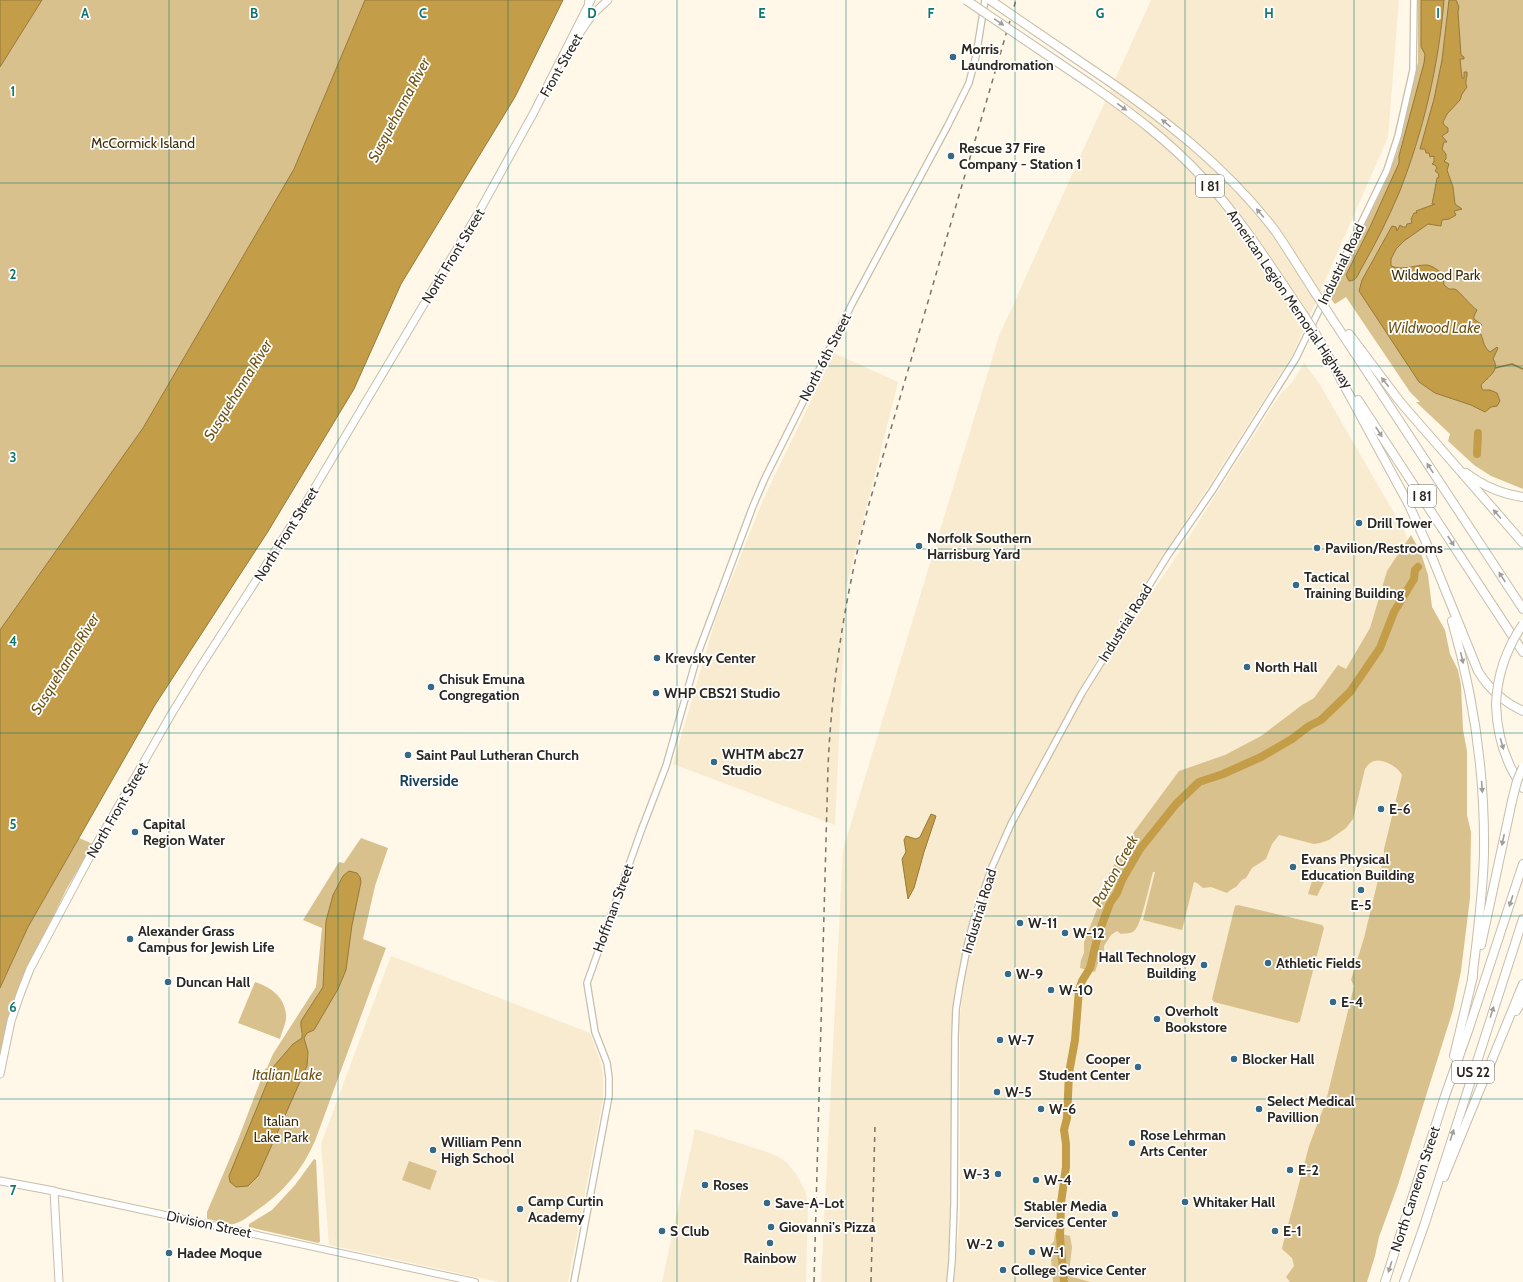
<svg xmlns="http://www.w3.org/2000/svg" width="1523" height="1282" viewBox="0 0 1523 1282" font-family="Cabin,sans-serif">
<style>
.built{fill:#f8ebcf}
.green{fill:#d9c18e}
.water{fill:#c39d47;stroke:#957a3b}
.lines{fill:none;stroke-linecap:round;stroke-linejoin:round}
.stream{stroke:#957a3b;stroke-width:1.5}
.river{stroke:#c39d47;stroke-width:8}
.tertiary-casing{stroke:#c7beaa;stroke-width:8}
.secondary-casing{stroke:#c7beaa;stroke-width:8}
.primary-casing{stroke:#c7beaa;stroke-width:9}
.motorway-casing{stroke:#c7beaa;stroke-width:10}
.tertiary{stroke:#fff;stroke-width:5.5}
.secondary{stroke:#fff;stroke-width:6}
.primary{stroke:#fff;stroke-width:7}
.motorway{stroke:#fff;stroke-width:8}
.rail{stroke:#797369;stroke-width:1.5;stroke-dasharray:5 5;stroke-linecap:butt}
.motorway-bridge-casing{stroke:#c7beaa;stroke-width:10;stroke-linecap:butt}
.motorway-bridge{stroke:#fff;stroke-width:8}
.oneway{fill:#a09e9b}
.grid{fill:none;stroke:#0f766e;stroke-width:1;stroke-opacity:0.55}
.poi-dot{fill:#356986;stroke:#fff;stroke-width:1.5}
.labels{text-anchor:middle;dominant-baseline:central;stroke-width:3.5;stroke-linejoin:round;paint-order:stroke}
.shield{fill:#fff;stroke:#6b6863;stroke-width:1}
.shield-label{font-size:13px;font-weight:bold;fill:#2b2720}
.poi-label{font-size:14px;font-weight:bold;fill:#2b2720;stroke:#fff;text-anchor:start}
.street-label{font-size:14px;fill:#2b2720;stroke:#fff}
.park-label{font-size:14px;fill:#3d2d07;stroke:#fff}
.water-label{font-size:15px;font-style:italic;fill:#6e5312;stroke:#fff}
.neighbourhood-label{font-size:15px;font-weight:bold;fill:#184258;stroke:#fff}
.grid-label{font-size:13px;text-anchor:middle;font-weight:bold;fill:#0f766e;stroke:#fff;stroke-width:3.5;stroke-linejoin:round;paint-order:stroke}
</style>
<rect width="100%" height="100%" fill="#fff7e7"/>
<g class="built">
<polygon points="1151,0 1399,0 1388,137 1293,354 1205,492 1148,579 1106,645 1077,694 1017,805 994,855 979,891 967,930 958,973 953,1010 949,1252 946,1282 821,1282 843,850 999,336"/>
<polygon points="834,353 898,382 846,589 835,825 673,764 716,618 763,500"/>
<polygon points="1304,363 1319,383 1405,532 1417,569 1435,645 1361,1282 954,1282 960,1214 960,1017 964,981 975,936 989,885 1000,853 1014,823 1042,769 1107,659 1178,554 1281,393 1292,383"/>
<polygon points="391,956 590,1033 601,1064 603,1075 603,1099 568,1282 499,1282 329,1245 321,1144"/>
<polygon points="695,1129 767,1152 779,1157 787,1163 796,1174 805,1190 808,1204 806,1282 662,1282"/>
</g>
<g class="green">
<polygon points="42,0 365,0 294,169 143,429 0,630 0,67"/>
<polygon points="1418,0 1523,0 1523,489 1491,476 1474,465 1448,441 1450,434 1416,402 1420,402 1410,392 1346,297 1335,304 1331,299 1335,285 1385,183 1397,153 1418,62"/>
<path d="M 1411,535 L 1421,553 L 1428,575 L 1432,607 L 1445,630 L 1450,654 L 1458,670 L 1461,685 L 1463,730 L 1467,751 L 1467,815 L 1471,832 L 1470,898 L 1461,971 L 1453,1010 L 1398,1185 L 1379,1237 L 1375,1256 L 1367,1282 L 1290,1282 L 1286,1277 L 1294,1266 L 1292,1258 L 1282,1249 L 1283,1244 L 1309,1146 L 1326,1101 L 1354,986 L 1351,980 L 1364,938 L 1384,855 L 1384,849 L 1402,775 C 1399,768 1383,758 1374,761 C 1370,762 1367,766 1365,769 L 1353,819 L 1346,828 L 1329,840 L 1320,843 L 1314,844 L 1279,835 L 1272,844 L 1266,859 L 1252,868 L 1246,878 C 1240,880 1240,883 1236,887 C 1232,889 1230,890 1227,893 L 1211,887 L 1203,888 L 1197,883 L 1194,882 L 1182,930 L 1143,920 L 1155,872 L 1153,872 C 1150,882 1141,927 1134,931 C 1131,934 1125,933 1121,934 L 1117,931 L 1111,935 L 1104,946 L 1104,950 L 1101,954 L 1095,972 L 1080,968 L 1081,960 L 1084,953 L 1084,942 L 1099,904 L 1099,897 L 1105,881 L 1128,840 L 1179,771 L 1225,755 L 1261,736 L 1302,705 L 1314,698 L 1338,665 L 1346,669 L 1370,628 L 1387,571 Z"/>
<polygon points="79,838 93,844 66,890 17,992 0,1061 0,988 28,927"/>
<path d="M 361,838 L 388,848 L 375,886 L 363,939 L 386,948 L 315,1141 C 302,1171 281,1195 253,1213 C 248,1217 241,1222 234,1224 C 227,1225 215,1220 207,1219 L 207,1212 L 239,1137 L 265,1069 L 267,1068 L 273,1054 L 316,987 L 322,928 L 303,920 L 339,862 L 344,863 Z"/>
<polygon points="1315,879 1321,879 1324,882 1317,896 1308,894 1312,881"/>
<polygon points="1238,905 1322,925 1324,928 1300,1021 1297,1023 1214,1002 1212,999 1235,906"/>
<path d="M 255,982 C 270,987 284,996 286,1014 C 287,1022 282,1031 280,1039 L 238,1023 Z"/>
<polygon points="314,1159 316,1160 320,1242 318,1243 249,1227 249,1224 272,1210 295,1185"/>
<polygon points="409,1161 437,1171 430,1190 402,1180"/>
<polygon points="1055,1232 1070,1236 1072,1247 1070,1264 1070,1273 1073,1274 1072,1277 1091,1282 1053,1282 1050,1246 1054,1241"/>
</g>
<g class="water">
<polygon points="0,0 42,0 0,67"/>
<polygon points="365,0 563,0 515,97 401,284 354,389 267,533 155,705 28,927 0,988 0,630 143,428 294,169"/>
<path d="M 1421,0 L 1444,0 C 1439,64 1423,133 1399,193 C 1388,219 1375,245 1361,269 C 1358,275 1356,281 1349,281 L 1346,275 L 1370,227 L 1399,163 L 1399,156 L 1424,63 L 1425,54 L 1421,47 Z"/>
<path d="M 1449,0 L 1456,0 L 1459,7 L 1458,12 L 1461,55 L 1464,57 L 1464,59 L 1460,59 L 1462,78 L 1464,78 L 1464,72 L 1467,72 C 1468,77 1464,82 1467,87 L 1462,94 L 1460,100 L 1447,114 L 1443,122 L 1444,125 L 1448,128 L 1448,132 L 1442,136 L 1447,142 L 1444,142 L 1442,149 L 1446,154 L 1446,159 L 1444,161 L 1449,164 L 1447,170 L 1453,187 L 1455,204 L 1462,209 L 1454,211 L 1456,215 L 1449,219 L 1442,220 L 1441,226 L 1428,224 L 1404,241 L 1396,249 L 1391,259 L 1391,266 C 1403,271 1414,265 1426,265 C 1432,265 1439,271 1443,274 L 1444,285 L 1449,289 C 1449,289 1455,289 1455,289 C 1459,291 1471,306 1477,310 L 1474,316 L 1474,319 L 1482,325 L 1479,331 C 1484,338 1482,346 1490,352 L 1497,347 L 1498,348 L 1493,359 C 1501,370 1488,377 1481,385 L 1482,389 L 1483,390 L 1490,390 L 1497,393 L 1500,401 L 1497,406 L 1491,407 L 1485,412 L 1471,405 L 1435,393 L 1419,382 L 1359,291 L 1362,280 L 1392,226 L 1396,227 L 1397,231 L 1400,225 L 1403,227 L 1406,227 L 1407,224 L 1412,223 L 1411,219 L 1414,213 L 1417,213 L 1416,211 L 1435,204 L 1432,204 C 1433,200 1436,183 1437,178 L 1439,177 L 1438,173 L 1435,171 L 1437,168 L 1435,165 L 1432,164 L 1434,162 L 1434,156 L 1430,157 L 1429,153 L 1426,153 L 1425,149 L 1420,149 L 1434,99 L 1442,60 Z"/>
<polygon points="931,814 936,816 924,852 914,888 908,899 902,859 906,852 904,840 906,836 916,839 920,837"/>
<path d="M 349,871 L 357,873 L 360,877 L 361,882 L 352,925 L 346,970 L 338,989 L 314,1030 L 307,1033 L 304,1038 L 308,1052 L 307,1066 L 258,1176 L 248,1186 L 236,1187 L 230,1182 L 229,1176 L 274,1066 L 293,1044 L 302,1038 C 303,1031 300,1028 301,1021 L 323,987 L 326,921 L 333,895 L 343,876 Z"/>
</g>
<g class="lines">
<polyline class="stream" points="1495,368 1512,364 1523,369"/>
<g class="river">
<polyline points="1477,454 1478,433"/>
<polyline points="1064,1282 1060,1237 1061,1203 1066,1167 1066,1144 1064,1130 1067,1118 1069,1073 1075,1040 1079,990 1082,981 1090,968 1098,935 1110,903 1117,893 1122,880 1140,849 1176,804 1199,782 1223,774 1261,757 1292,739 1309,726 1321,720 1350,692 1380,648 1394,612 1414,579 1415,570 1418,567"/>
</g>
<g class="tertiary-casing">
<g id="tertiary">
<polyline points="574,1282 609,1096 609,1078 607,1063 595,1032 587,983 641,831 666,766 698,653 753,506 765,478 853,302 947,127 969,83 976,56 985,0"/>
<polyline points="950,1282 952,1261 954,1204 955,1037 956,1009 960,984 968,943 974,919 992,867 1011,824 1082,693 1168,555 1212,491 1296,358 1387,170 1398,136 1413,70 1414,0"/>
</g>
</g>
<g class="secondary-casing">
<polyline id="secondary" points="54,1191 475,1282"/>
</g>
<g class="primary-casing">
<g id="primary">
<polyline points="577,37 592,15 608,0"/>
<polyline points="0,1074 11,1021 21,992 30,969 96,845 172,713 199,669 302,509 480,210 533,114 591,0"/>
<polyline points="0,1181 54,1191 59,1282"/>
</g>
</g>
<g class="motorway-casing">
<g id="motorway">
<polyline points="589,2 590,0"/>
<path d="M 1094,71 C 1161,116 1227,167 1276,232 C 1289,251 1301,271 1314,291"/>
<path d="M 1090,84 C 1130,112 1169,141 1202,177 C 1241,218 1271,267 1303,314"/>
<polyline points="1331,317 1523,609"/>
<polyline points="1349,334 1401,403 1523,543"/>
<path d="M 1320,341 L 1408,503 L 1425,540 L 1478,671 C 1489,689 1503,702 1523,711"/>
<polyline points="1358,400 1523,652"/>
<path d="M 1466,473 C 1483,486 1502,494 1523,497"/>
<path d="M 1452,621 C 1474,697 1485,774 1484,853 C 1483,896 1477,938 1472,980"/>
<path d="M 1496,705 C 1497,735 1505,763 1523,788"/>
<polyline points="1481,945 1512,801"/>
<polyline points="1516,1011 1523,999"/>
<polyline points="1454,1056 1473,976"/>
<polyline points="1444,1177 1523,984"/>
<polyline points="1385,1282 1445,1096 1468,1031 1523,864"/>
<polyline points="1404,1282 1424,1226 1523,919"/>
</g>
</g>
<use href="#tertiary" class="tertiary"/>
<use href="#secondary" class="secondary"/>
<use href="#primary" class="primary"/>
<use href="#motorway" class="motorway"/>
<g class="rail">
<path d="M 814,1282 L 828,767 C 832,678 846,590 869,504 L 1016,0"/>
<polyline points="871,1282 875,1125"/>
</g>
<g class="motorway-bridge-casing">
<g id="motorway-bridge">
<polyline points="966,0 1090,84"/>
<polyline points="990,0 1094,71"/>
<polyline points="1314,291 1331,317"/>
<polyline points="1303,314 1320,341"/>
<path d="M 1496,705 C 1497,675 1506,649 1523,624"/>
<polyline points="1512,801 1517,781 1523,767"/>
</g>
</g>
<use href="#motorway-bridge" class="motorway-bridge"/>
</g>
<defs><path id="oneway-solid" d="M-6-.8H1V-3.2L6.5 0L1 3.2V.8H-6Z"/></defs>
<g class="oneway">
<use href="#oneway-solid" transform="translate(999 22) rotate(34)"/>
<use href="#oneway-solid" transform="translate(1122 107) rotate(36)"/>
<use href="#oneway-solid" transform="translate(1166 123) rotate(-141)"/>
<use href="#oneway-solid" transform="translate(1260 213) rotate(-130)"/>
<use href="#oneway-solid" transform="translate(1385 382) rotate(-128)"/>
<use href="#oneway-solid" transform="translate(1379 432) rotate(57)"/>
<use href="#oneway-solid" transform="translate(1430 468) rotate(-123)"/>
<use href="#oneway-solid" transform="translate(1497 514) rotate(-131)"/>
<use href="#oneway-solid" transform="translate(1451 541) rotate(57)"/>
<use href="#oneway-solid" transform="translate(1502 577) rotate(-123)"/>
<use href="#oneway-solid" transform="translate(1462 658) rotate(77)"/>
<use href="#oneway-solid" transform="translate(1502 744) rotate(74)"/>
<use href="#oneway-solid" transform="translate(1482 787) rotate(86)"/>
<use href="#oneway-solid" transform="translate(1503 840) rotate(102)"/>
<use href="#oneway-solid" transform="translate(1511 901) rotate(108)"/>
<use href="#oneway-solid" transform="translate(1492 1012) rotate(-72)"/>
<use href="#oneway-solid" transform="translate(1452 1135) rotate(-72)"/>
<use href="#oneway-solid" transform="translate(1390 1267) rotate(108)"/>
</g>
<path class="grid" d="M 169,0 L 169,1282M 338,0 L 338,1282M 508,0 L 508,1282M 677,0 L 677,1282M 846,0 L 846,1282M 1015,0 L 1015,1282M 1185,0 L 1185,1282M 1354,0 L 1354,1282M 0,183 L 1523,183M 0,366 L 1523,366M 0,549 L 1523,549M 0,733 L 1523,733M 0,916 L 1523,916M 0,1099 L 1523,1099"/>
<g class="poi-dot">
<circle cx="953" cy="57" r="4"/>
<circle cx="951" cy="156" r="4"/>
<circle cx="1359" cy="523" r="4"/>
<circle cx="919" cy="546" r="4"/>
<circle cx="1317" cy="548" r="4"/>
<circle cx="1296" cy="585" r="4"/>
<circle cx="657" cy="658" r="4"/>
<circle cx="1247" cy="667" r="4"/>
<circle cx="431" cy="687" r="4"/>
<circle cx="656" cy="693" r="4"/>
<circle cx="408" cy="755" r="4"/>
<circle cx="714" cy="762" r="4"/>
<circle cx="1381" cy="809" r="4"/>
<circle cx="135" cy="832" r="4"/>
<circle cx="1293" cy="867" r="4"/>
<circle cx="1361" cy="890" r="4"/>
<circle cx="1020" cy="923" r="4"/>
<circle cx="1065" cy="933" r="4"/>
<circle cx="130" cy="939" r="4"/>
<circle cx="1268" cy="963" r="4"/>
<circle cx="1204" cy="965" r="4"/>
<circle cx="1008" cy="974" r="4"/>
<circle cx="168" cy="982" r="4"/>
<circle cx="1051" cy="990" r="4"/>
<circle cx="1333" cy="1002" r="4"/>
<circle cx="1157" cy="1019" r="4"/>
<circle cx="1000" cy="1040" r="4"/>
<circle cx="1234" cy="1059" r="4"/>
<circle cx="1138" cy="1067" r="4"/>
<circle cx="997" cy="1092" r="4"/>
<circle cx="1041" cy="1109" r="4"/>
<circle cx="1259" cy="1109" r="4"/>
<circle cx="1132" cy="1143" r="4"/>
<circle cx="433" cy="1150" r="4"/>
<circle cx="1290" cy="1170" r="4"/>
<circle cx="998" cy="1174" r="4"/>
<circle cx="1036" cy="1180" r="4"/>
<circle cx="705" cy="1185" r="4"/>
<circle cx="1185" cy="1202" r="4"/>
<circle cx="767" cy="1203" r="4"/>
<circle cx="520" cy="1209" r="4"/>
<circle cx="1115" cy="1214" r="4"/>
<circle cx="771" cy="1227" r="4"/>
<circle cx="662" cy="1231" r="4"/>
<circle cx="1275" cy="1231" r="4"/>
<circle cx="770" cy="1243" r="4"/>
<circle cx="1001" cy="1244" r="4"/>
<circle cx="1032" cy="1252" r="4"/>
<circle cx="169" cy="1253" r="4"/>
<circle cx="1003" cy="1270" r="4"/>
</g>
<g class="labels">
<g class="shield">
<rect x="1196" y="175" width="28" height="22" rx="3"/>
<rect x="1408" y="485" width="28" height="22" rx="3"/>
<rect x="1452" y="1061" width="42" height="22" rx="3"/>
</g>
<g class="shield-label">
<text x="1210" y="186">I 81</text>
<text x="1422" y="496">I 81</text>
<text x="1473" y="1072">US 22</text>
</g>
<g class="poi-label">
<text x="961" y="49">Morris<tspan x="961" dy="16">Laundromation</tspan></text>
<text x="959" y="148">Rescue 37 Fire<tspan x="959" dy="16">Company - Station 1</tspan></text>
<text x="1367" y="523">Drill Tower</text>
<text x="927" y="538">Norfolk Southern<tspan x="927" dy="16">Harrisburg Yard</tspan></text>
<text x="1325" y="548">Pavilion/Restrooms</text>
<text x="1304" y="577">Tactical<tspan x="1304" dy="16">Training Building</tspan></text>
<text x="665" y="658">Krevsky Center</text>
<text x="1255" y="667">North Hall</text>
<text x="439" y="679">Chisuk Emuna<tspan x="439" dy="16">Congregation</tspan></text>
<text x="664" y="693">WHP CBS21 Studio</text>
<text x="722" y="754">WHTM abc27<tspan x="722" dy="16">Studio</tspan></text>
<text x="416" y="755">Saint Paul Lutheran Church</text>
<text x="1389" y="809">E-6</text>
<text x="143" y="824">Capital<tspan x="143" dy="16">Region Water</tspan></text>
<text x="1301" y="859">Evans Physical<tspan x="1301" dy="16">Education Building</tspan></text>
<text x="1361" y="905" text-anchor="middle">E-5</text>
<text x="1028" y="923">W-11</text>
<text x="138" y="931">Alexander Grass<tspan x="138" dy="16">Campus for Jewish Life</tspan></text>
<text x="1073" y="933">W-12</text>
<text x="1196" y="957" text-anchor="end">Hall Technology<tspan x="1196" dy="16">Building</tspan></text>
<text x="1276" y="963">Athletic Fields</text>
<text x="1016" y="974">W-9</text>
<text x="176" y="982">Duncan Hall</text>
<text x="1059" y="990">W-10</text>
<text x="1341" y="1002">E-4</text>
<text x="1165" y="1011">Overholt<tspan x="1165" dy="16">Bookstore</tspan></text>
<text x="1008" y="1040">W-7</text>
<text x="1130" y="1059" text-anchor="end">Cooper<tspan x="1130" dy="16">Student Center</tspan></text>
<text x="1242" y="1059">Blocker Hall</text>
<text x="1005" y="1092">W-5</text>
<text x="1267" y="1101">Select Medical<tspan x="1267" dy="16">Pavillion</tspan></text>
<text x="1049" y="1109">W-6</text>
<text x="1140" y="1135">Rose Lehrman<tspan x="1140" dy="16">Arts Center</tspan></text>
<text x="441" y="1142">William Penn<tspan x="441" dy="16">High School</tspan></text>
<text x="1298" y="1170">E-2</text>
<text x="990" y="1174" text-anchor="end">W-3</text>
<text x="1044" y="1180">W-4</text>
<text x="713" y="1185">Roses</text>
<text x="528" y="1201">Camp Curtin<tspan x="528" dy="16">Academy</tspan></text>
<text x="1193" y="1202">Whitaker Hall</text>
<text x="775" y="1203">Save-A-Lot</text>
<text x="1107" y="1206" text-anchor="end">Stabler Media<tspan x="1107" dy="16">Services Center</tspan></text>
<text x="779" y="1227">Giovanni's Pizza</text>
<text x="670" y="1231">S Club</text>
<text x="1283" y="1231">E-1</text>
<text x="993" y="1244" text-anchor="end">W-2</text>
<text x="1040" y="1252">W-1</text>
<text x="177" y="1253">Hadee Moque</text>
<text x="770" y="1258" text-anchor="middle">Rainbow</text>
<text x="1011" y="1270">College Service Center</text>
</g>
<g class="street-label">
<text transform="translate(561 65) rotate(-60)">Front Street</text>
<text transform="translate(453 256) rotate(-59)">North Front Street</text>
<text transform="translate(1341 264) rotate(-64)">Industrial Road</text>
<text transform="translate(1290 299) rotate(56)">American Legion Memorial Highway</text>
<text transform="translate(825 357) rotate(-63)">North 6th Street</text>
<text transform="translate(286 534) rotate(-58)">North Front Street</text>
<text transform="translate(1125 623) rotate(-58)">Industrial Road</text>
<text transform="translate(117 810) rotate(-60)">North Front Street</text>
<text transform="translate(613 908) rotate(-70)">Hoffman Street</text>
<text transform="translate(979 911) rotate(-73)">Industrial Road</text>
<text transform="translate(1415 1189) rotate(-72)">North Cameron Street</text>
<text transform="translate(209 1224) rotate(12)">Division Street</text>
</g>
<g class="park-label">
<text x="143" y="143">McCormick Island</text>
<text x="1436" y="275">Wildwood Park</text>
<text x="281" y="1121">Italian<tspan x="281" dy="16">Lake Park</tspan></text>
</g>
<g class="water-label">
<text transform="translate(399 110) rotate(-62)">Susquehanna River</text>
<text x="1434" y="328">Wildwood Lake</text>
<text transform="translate(238 390) rotate(-58)">Susquehanna River</text>
<text transform="translate(65 664) rotate(-58)">Susquehanna River</text>
<text transform="translate(1115 871) rotate(-61)">Paxton Creek</text>
<text x="287" y="1075">Italian Lake</text>
</g>
<g class="neighbourhood-label">
<text x="429" y="781">Riverside</text>
</g>
</g>
<g class="grid-label">
<text x="85" y="18">A</text>
<text x="254" y="18">B</text>
<text x="423" y="18">C</text>
<text x="592" y="18">D</text>
<text x="762" y="18">E</text>
<text x="931" y="18">F</text>
<text x="1100" y="18">G</text>
<text x="1269" y="18">H</text>
<text x="1438" y="18">I</text>
<text x="13" y="96">1</text>
<text x="13" y="279">2</text>
<text x="13" y="462">3</text>
<text x="13" y="646">4</text>
<text x="13" y="829">5</text>
<text x="13" y="1012">6</text>
<text x="13" y="1195">7</text>
</g>
</svg>
